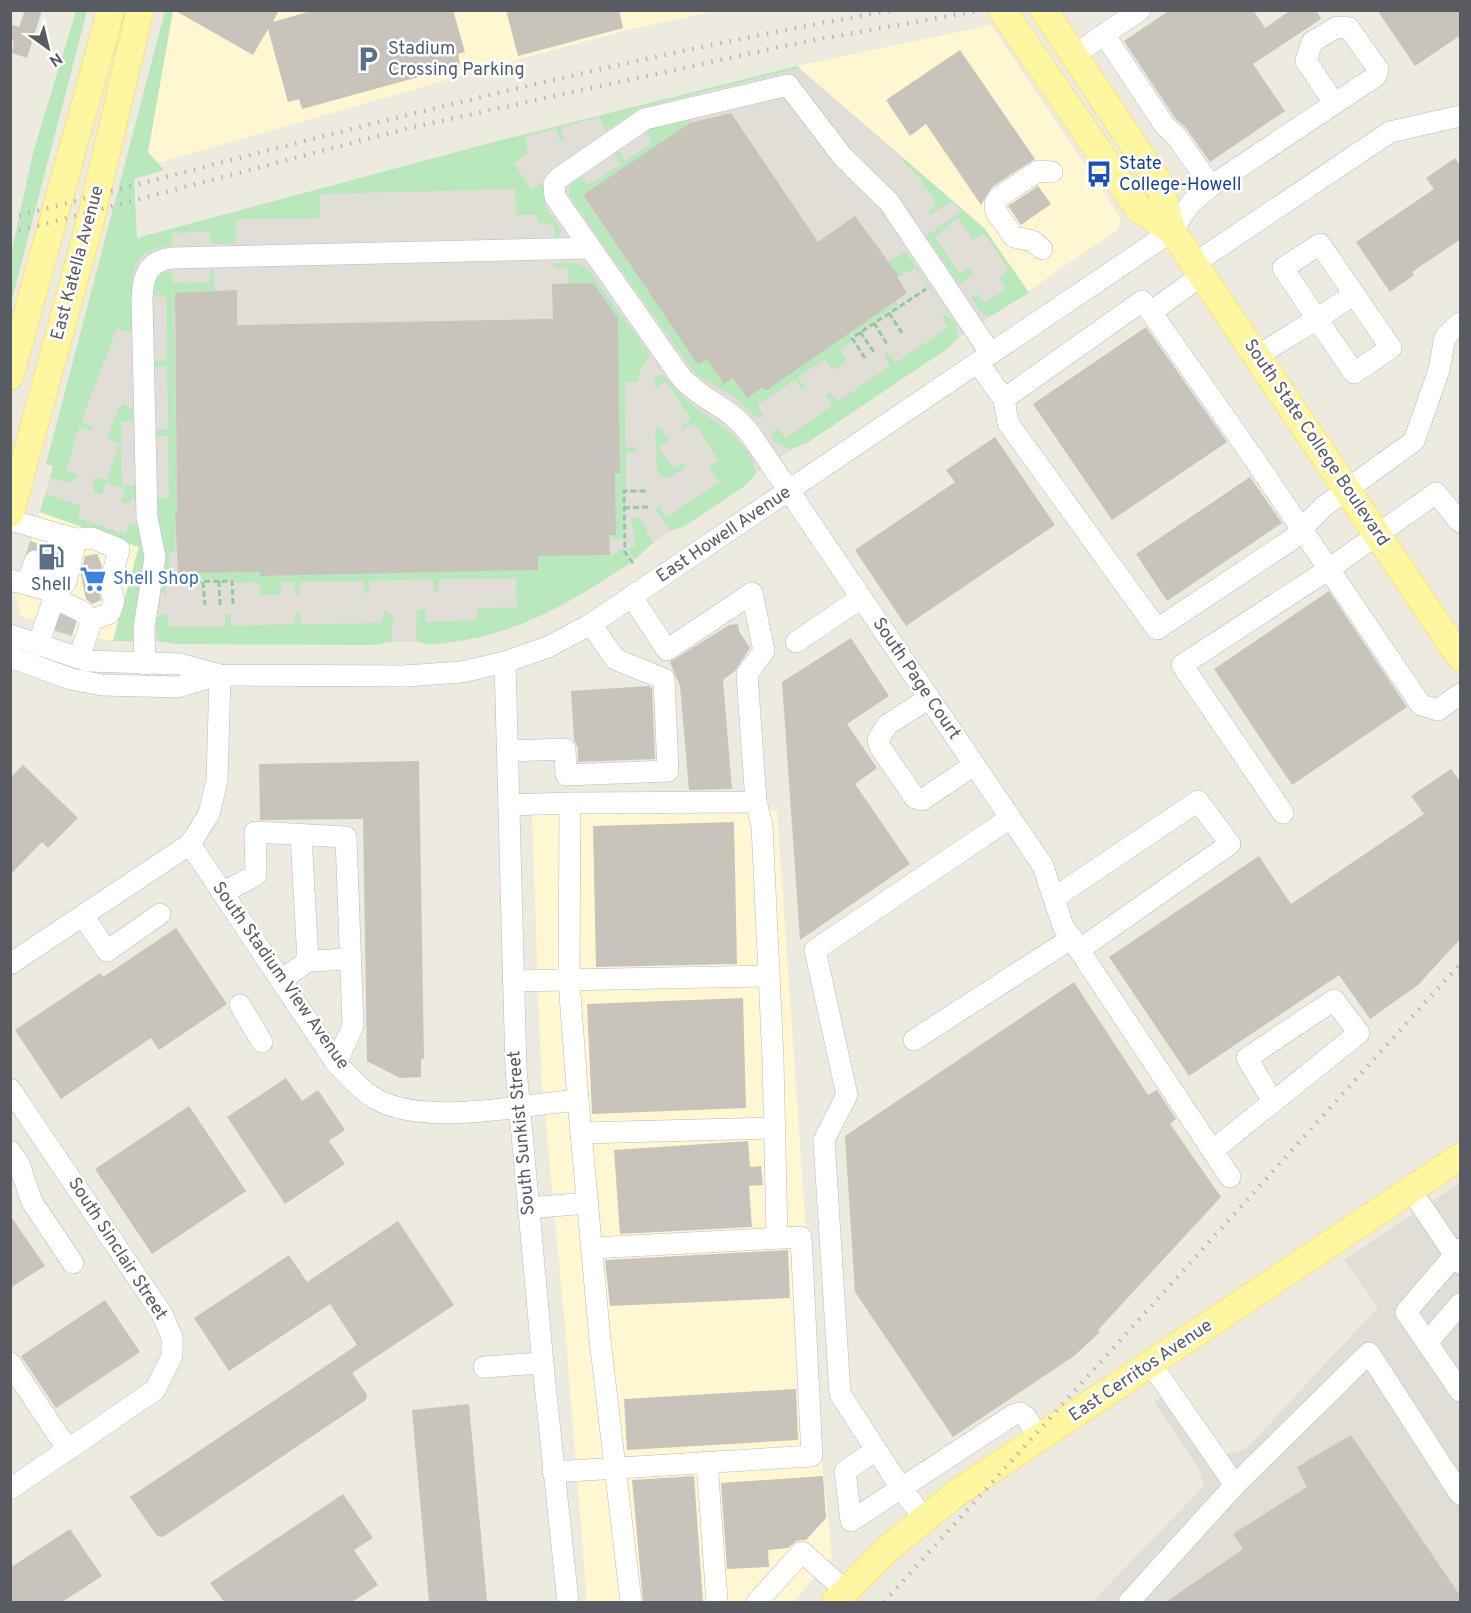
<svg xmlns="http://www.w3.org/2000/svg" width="1471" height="1613" viewBox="0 0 1471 1613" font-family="Overpass,sans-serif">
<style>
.commercial{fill:#fff7d2}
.industrial{fill:#e0ded7}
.green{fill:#b9e8bc}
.building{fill:#c8c4bc}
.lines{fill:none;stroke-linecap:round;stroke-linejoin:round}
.minor-tunnel{stroke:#c8c7c0;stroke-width:21;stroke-dasharray:21 10;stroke-linecap:butt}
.minor-casing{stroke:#b7bac0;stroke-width:22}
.major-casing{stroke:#fdd648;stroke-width:28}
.path{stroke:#92c9a4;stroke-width:3;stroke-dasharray:6 3;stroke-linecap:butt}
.minor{stroke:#fff;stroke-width:21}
.major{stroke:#fff6a2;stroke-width:27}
.rail{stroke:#b4b5b5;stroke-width:4.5;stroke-dasharray:1.5 8;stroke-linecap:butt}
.labels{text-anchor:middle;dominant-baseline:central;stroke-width:5;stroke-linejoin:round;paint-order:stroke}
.service-label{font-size:18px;fill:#4e5e75;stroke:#fff;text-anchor:start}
.transit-label{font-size:18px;fill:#164399;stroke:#fff;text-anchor:start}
.street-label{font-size:18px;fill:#585c62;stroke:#fff}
.shop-label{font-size:18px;fill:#366cbe;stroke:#fff;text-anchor:start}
</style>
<rect width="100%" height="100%" fill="#edebdf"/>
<g class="commercial">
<polygon points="165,11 716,11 627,30 513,61 133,170"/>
<polygon points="991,25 1119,215 1121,223 1116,231 1028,291 984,228 797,66"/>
<polygon points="40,512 139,547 113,641 74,635 21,616 15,595"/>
<polygon points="777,810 821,1450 832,1557 793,1602 587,1602 565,1326 541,1072 532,814"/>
</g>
<g class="industrial">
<polygon points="797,66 984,228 1028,291 583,590 426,642 113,641 139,547 40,512 53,466 137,238 494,142"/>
<polygon points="1460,1183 1460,1602 1092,1602 1204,1486 1199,1469 1154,1402 1178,1386 1225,1454 1246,1449 1378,1307 1344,1260"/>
</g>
<g class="green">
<polygon points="76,11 87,11 11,303 11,254 33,153"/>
<path d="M 165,11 L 173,11 L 148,152 L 164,170 L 134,179 L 137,238 L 494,142 L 797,66 L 800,68 L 640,108 L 606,131 L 599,117 L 561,128 L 564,140 L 560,142 L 556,129 L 525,137 L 528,153 L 514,164 L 532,190 L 541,183 L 543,185 L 545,206 L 562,231 L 558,238 L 554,238 L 554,226 L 538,222 L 538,215 L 516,215 L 515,189 L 320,194 L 320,218 L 236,219 L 236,244 L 211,244 L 210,232 L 172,233 L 172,245 C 117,252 137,290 131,329 L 130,332 L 117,328 L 81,422 L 92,426 L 91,431 L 79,427 L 66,471 L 77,475 L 76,479 L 67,483 L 50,477 L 53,466 L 46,464 Z"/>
<polygon points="690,118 690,123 583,196 698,365 707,359 733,378 747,398 763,387 766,391 836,343 834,339 895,301 898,305 850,336 852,341 840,350 847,360 833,370 825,359 798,377 805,388 802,390 795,380 757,405 764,416 761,418 755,416 733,396 696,375 569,196 570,186 581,175 588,185 621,164 614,153 618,150 625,161 652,143 646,132 650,129"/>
<polygon points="903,158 984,228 1029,293 989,317 979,311 972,297 977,293 984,303 1006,289 999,278 1009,270 984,233 973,240 958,218 935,237 960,274 970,267 973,272 973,275 961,283 957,282 926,236 962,211 951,202 930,215 928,211 937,205 918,176 902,161"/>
<polygon points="905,251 932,291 933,295 915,268 908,273 906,270 900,278 889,261"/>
<polygon points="553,263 575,263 588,269 650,355 640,370 638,382 625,382 626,447 637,447 637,452 626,452 626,490 622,490 623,539 609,539 610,535 616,535 615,473 620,473 618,318 593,283 569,284 568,269 554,268"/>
<path d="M 211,269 L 214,269 L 214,291 L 195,291 L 174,314 L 177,513 L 175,514 L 175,552 L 169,553 L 169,577 L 166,578 L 166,596 L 160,590 L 166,557 L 157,511 L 157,499 L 169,498 L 168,436 L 156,436 L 156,430 L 168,429 L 167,366 L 155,367 L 155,361 L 167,360 L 166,297 L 154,297 C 153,283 155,271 172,271 L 173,283 L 210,282 Z"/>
<polygon points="945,314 955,323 958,338 947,349 807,443 790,450 773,441 771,433 778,428 785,438 832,406 826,395 830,392 837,402 890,366 884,356 888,353 895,363 948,328 942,317"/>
<path d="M 662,375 C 671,379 677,391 684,398 C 708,421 750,435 756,474 L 746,485 L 685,526 L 671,531 L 655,510 L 659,507 L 666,517 L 719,482 L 709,467 L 719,461 L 694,423 L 683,430 L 681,426 L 691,419 L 666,382 L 656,388 L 653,384 L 654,378 Z"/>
<polygon points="124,404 133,410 133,421 121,421 122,485 135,485 135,497 127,504 121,501 125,489 106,483 102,495 95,493 92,485 95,477 107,480 119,444 107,439 118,409"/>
<polygon points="657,427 661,428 669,440 659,447 673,469 683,463 686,467 670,478 663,478 657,471 655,430"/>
<polygon points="45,494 81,506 78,518 125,534 130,523 137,525 145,556 133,641 113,641 139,547 40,512"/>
<polygon points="631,518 640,518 653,543 634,560 628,549 636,546"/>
<path d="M 619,549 L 623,549 L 630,563 C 574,600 520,634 451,642 C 439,644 424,647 416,639 L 417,610 L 425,609 L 426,622 L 477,620 L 477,610 L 480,608 L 517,607 L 516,578 L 439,579 L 439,591 L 434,592 L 433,579 L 369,581 L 369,593 L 364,593 L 363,581 L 300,582 L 300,595 L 295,595 L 295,582 L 282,582 L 281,595 L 260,595 L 259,582 L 236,583 L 233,579 L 194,579 L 194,573 L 260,570 L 261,576 L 537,570 L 538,556 L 609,555 L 619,553 Z"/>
<polygon points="384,610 393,615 392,639 391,642 373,645 175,644 158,641 156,619 162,614 168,615 168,627 225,626 225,614 231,614 231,626 295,624 295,613 300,613 301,624 382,623"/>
</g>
<g class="building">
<polygon points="25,10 42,10 27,58 12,53 14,41 10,39 10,24 19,27"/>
<polygon points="174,10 279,10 273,22 314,10 453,10 465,52 458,54 460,64 455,67 302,109 299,99 288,102 268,29 253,55"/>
<polygon points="506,10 619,10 623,28 518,56"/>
<polygon points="1170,10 1253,10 1265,28 1291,10 1316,10 1321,19 1253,64 1285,111 1210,162 1186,128 1175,118 1124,41"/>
<polygon points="1377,10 1461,10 1461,35 1415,66"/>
<polygon points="960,50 1035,159 992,187 981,205 926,124 910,136 886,100"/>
<polygon points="731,113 818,242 855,216 899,276 897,277 907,293 766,391 763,387 747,398 733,378 724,384 707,359 698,365 583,195 690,123"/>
<polygon points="1455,158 1461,167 1461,239 1412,272 1414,275 1390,292 1356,242 1434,189 1426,178"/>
<polygon points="1038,186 1051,204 1021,225 1008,206"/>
<polygon points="593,283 618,318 620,473 615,473 616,535 609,535 610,555 538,556 538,570 260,576 260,572 178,573 175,513 177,513 175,293 237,290 237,325 553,319 552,284"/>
<polygon points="1146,327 1227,442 1112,520 1033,404"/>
<polygon points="995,437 1055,525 906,626 855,550 955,482 946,470"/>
<polygon points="1250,477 1282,523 1167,601 1136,554"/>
<polygon points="36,543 60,550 59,556 46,555 35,549"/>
<polygon points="97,554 102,566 98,582 101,600 92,604 86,599 81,575 85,556"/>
<polygon points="1329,591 1407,707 1292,785 1214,669"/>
<polygon points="61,616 76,623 74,629 59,624"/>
<polygon points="738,624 739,631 750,648 735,671 723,680 732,789 689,790 680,686 670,662 729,625"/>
<polygon points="851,638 889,696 847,724 877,768 855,784 910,864 800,940 782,682"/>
<polygon points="648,686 652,688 655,759 578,762 578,748 574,740 571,691"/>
<polygon points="419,761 424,1059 421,1059 421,1077 400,1078 367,1061 363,819 260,820 259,764"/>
<polygon points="23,765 78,818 48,848 42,842 10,875 10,778"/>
<polygon points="1451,769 1461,783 1461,938 1418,985 1370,1019 1339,975 1189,1076 1109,957 1259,856 1291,904 1424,814 1411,796"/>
<polygon points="734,822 737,964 596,967 593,826"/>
<polygon points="176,928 227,1004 159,1050 151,1038 61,1099 15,1030 100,973 103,977"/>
<polygon points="1074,982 1148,1095 1157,1090 1176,1119 1170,1124 1221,1197 1098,1330 1100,1332 1074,1356 953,1437 855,1292 845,1136"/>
<polygon points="743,998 746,1108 592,1114 587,1004"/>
<polygon points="286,1078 302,1101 318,1090 345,1130 329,1141 345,1164 285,1204 227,1117"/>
<polygon points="189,1106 246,1191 152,1254 95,1169"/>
<polygon points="748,1141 750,1167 761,1166 763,1185 749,1186 752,1227 620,1234 614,1150"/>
<polygon points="10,1215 45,1266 10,1288"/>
<polygon points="398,1221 454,1305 352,1373 367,1395 366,1400 163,1537 157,1536 130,1497 357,1345 330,1304 229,1371 194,1318 289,1255 307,1282"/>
<polygon points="788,1250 790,1298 610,1306 605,1260"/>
<polygon points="105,1300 140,1352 56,1408 21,1356"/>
<polygon points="796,1389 798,1440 627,1450 624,1399"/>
<polygon points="469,1404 487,1601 429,1602 412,1410"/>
<polygon points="1351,1435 1461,1597 1461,1602 1166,1602 1243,1549 1233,1534 1307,1487 1297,1467"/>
<polygon points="694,1476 703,1602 643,1602 632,1480"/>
<polygon points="823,1476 826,1518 806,1540 798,1540 788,1548 768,1550 769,1567 727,1569 721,1483"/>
<polygon points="343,1494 373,1538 354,1550 378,1585 352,1602 224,1602 210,1583"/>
<polygon points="70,1529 102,1576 62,1602 10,1602 10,1568"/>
</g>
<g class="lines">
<g class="minor-tunnel">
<polyline points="35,561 40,544"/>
<polyline points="52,566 57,549"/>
<polyline points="56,620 75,626"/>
</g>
<g class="minor-casing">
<g id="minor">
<polyline points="1104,34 1165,126 1176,136 1211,186"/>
<polyline points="1074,55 1140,10"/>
<polyline points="1042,249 1033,241 1014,237 996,212 995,203 999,197 1038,171 1052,172"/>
<polyline points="1195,263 1390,132 1460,116"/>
<polyline points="1202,275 1151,312 1250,453 1421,705 1438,710 1460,694"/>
<path d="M 991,354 L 889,202 L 843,157 L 788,85 L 645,119 L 559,178 L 554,184 L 555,197 L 681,377 C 703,402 730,406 751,435 L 1043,866 L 1063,926 L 1230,1177"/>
<polyline points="1257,356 1317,319 1354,373 1391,348 1320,244 1283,268 1317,319 1354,294"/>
<polyline points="978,363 1004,399 1142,301 1151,312"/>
<polyline points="1004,399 1008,423 1157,629 1291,540 1323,507 1414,441 1439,370 1445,337 1460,323"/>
<polyline points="10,520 76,539 92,538 119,549 110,585 114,601 110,613 92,620 79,658"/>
<polyline points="10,580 56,592 38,645"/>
<polyline points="27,584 35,561"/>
<polyline points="44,589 52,566"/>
<polyline points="56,592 66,582 76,539"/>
<polyline points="54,598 81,611 92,620"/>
<polyline points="10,635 88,661 180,664 220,675 404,676 462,672 505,662 548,647 591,624 1172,231 1190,204 1211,186 1376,76 1378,69 1349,28 1337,27 1312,42 1306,61 1334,103"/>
<polyline points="796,642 861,598"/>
<polyline points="10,657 71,679 102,685 178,687 219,675"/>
<polyline points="505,662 516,1069 544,1375 568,1602"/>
<path d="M 145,664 L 144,628 L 155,557 L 147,517 L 142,299 C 143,276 148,260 173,258 L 591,248"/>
<polyline points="929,698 887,725 878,740 880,747 915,798 922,800 974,765"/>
<polyline points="508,751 565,749 566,775 668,771 664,679 615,659 591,624"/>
<polyline points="756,802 762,825 773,1059 777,1238"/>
<polyline points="570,803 756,802 747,674 764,651 752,593 667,650 632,597"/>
<polyline points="509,805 570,803 569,981 578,1100 600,1340 631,1602"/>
<polyline points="1283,813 1182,665 1329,569 1436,493 1460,522"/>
<path d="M 190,844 L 336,1063 C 349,1076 361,1091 378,1100 C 427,1126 522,1105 578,1100"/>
<polyline points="222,893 256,875 255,832 346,837 353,1026 336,1063"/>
<polyline points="1054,898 1198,801 1230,844 1079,950"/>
<polyline points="83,916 107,951 160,914"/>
<polyline points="308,961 351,959"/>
<polyline points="10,964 190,844 209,814 217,780 220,675"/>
<polyline points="281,980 308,961 301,835"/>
<polyline points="513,981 769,976"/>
<polyline points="240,1005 262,1042"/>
<polyline points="914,1040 1072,938"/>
<polyline points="10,1089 162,1314 172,1337 172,1356 155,1390 10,1489"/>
<polyline points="581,1133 774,1128"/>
<polyline points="10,1151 19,1164 32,1202 73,1263"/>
<polyline points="1212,1151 1359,1033 1334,1000 1247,1058 1273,1102"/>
<polyline points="1411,1190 1460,1263"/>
<polyline points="528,1208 588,1203"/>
<polyline points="1460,1249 1406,1312 1460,1391"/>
<polyline points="1427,1343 1460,1304"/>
<polyline points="10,1363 68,1450"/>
<polyline points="1151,1364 1235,1485"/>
<polyline points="484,1367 542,1363"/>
<polyline points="876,1450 845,1471 851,1521 1013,1415 1020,1413 1026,1417 1039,1439"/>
<polyline points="707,1462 717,1602"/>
<polyline points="553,1472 812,1456 801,1237 592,1248"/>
<polyline points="924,1518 901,1488 840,1394 824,1140 847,1095 815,950 1010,818"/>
<polyline points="757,1602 802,1552 846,1591"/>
<polyline points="1129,1602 1235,1485 1369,1353 1460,1494"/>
</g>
</g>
<g class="major-casing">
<g id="major">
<polyline points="1002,10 1138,208 1172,231"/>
<polyline points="1044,10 1159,183 1172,231 1460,657"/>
<polyline points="10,376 111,10"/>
<polyline points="10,514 91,218 140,10"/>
<polyline points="835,1602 890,1547 958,1492 1460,1157"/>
</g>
</g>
<g class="path">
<polyline points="889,313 902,333"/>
<polyline points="874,323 887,344"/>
<polyline points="860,332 874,352"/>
<polyline points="865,358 852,338 926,289"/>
<polyline points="624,508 648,507"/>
<polyline points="633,563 625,552 624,491 647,491"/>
<polyline points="219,581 220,605"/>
<polyline points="168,582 232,581 233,604"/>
<polyline points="203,582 205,605"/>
</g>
<use href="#minor" class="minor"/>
<use href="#major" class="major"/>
<g class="rail">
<path d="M 10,218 C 303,141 595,62 894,10"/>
<polyline points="10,233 409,128 793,44 982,10"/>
<polyline points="884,1602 1460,964"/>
</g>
</g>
<defs>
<g id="parking-bare" transform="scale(2.07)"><path d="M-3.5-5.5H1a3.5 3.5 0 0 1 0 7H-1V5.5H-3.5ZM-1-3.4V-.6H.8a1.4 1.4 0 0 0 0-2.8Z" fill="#5c6f8a" stroke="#fff" stroke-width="2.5" paint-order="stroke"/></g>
<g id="bus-bare" transform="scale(2.07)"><path d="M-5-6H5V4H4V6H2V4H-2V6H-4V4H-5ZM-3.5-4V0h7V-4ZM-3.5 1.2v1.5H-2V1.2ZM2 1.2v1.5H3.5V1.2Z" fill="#1a4fb4" stroke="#fff" stroke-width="2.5" paint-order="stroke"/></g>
<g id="fuel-bare" transform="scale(2.07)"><path d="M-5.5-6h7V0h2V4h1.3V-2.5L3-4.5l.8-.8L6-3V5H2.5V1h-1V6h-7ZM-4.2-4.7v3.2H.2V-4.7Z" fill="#5c6f8a" stroke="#fff" stroke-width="2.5" paint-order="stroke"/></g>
<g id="supermarket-bare" transform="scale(2.07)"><path d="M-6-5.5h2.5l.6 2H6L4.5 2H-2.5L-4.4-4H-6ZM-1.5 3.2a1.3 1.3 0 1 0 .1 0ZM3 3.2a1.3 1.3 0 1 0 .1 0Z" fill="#3f7fe0" stroke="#fff" stroke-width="2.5" paint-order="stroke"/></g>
</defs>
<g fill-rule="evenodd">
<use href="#parking-bare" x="368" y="59"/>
<use href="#bus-bare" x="1099" y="174"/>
<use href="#fuel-bare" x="51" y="557"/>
<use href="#supermarket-bare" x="93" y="579"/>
</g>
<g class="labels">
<g class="service-label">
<text x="388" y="49">Stadium<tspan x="388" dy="21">Crossing Parking</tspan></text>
<text x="51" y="585" text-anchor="middle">Shell</text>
</g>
<g class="transit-label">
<text x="1119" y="164">State<tspan x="1119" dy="21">College-Howell</tspan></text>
</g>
<g class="street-label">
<text transform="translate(78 263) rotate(-75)">East Katella Avenue</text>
<text transform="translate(1316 443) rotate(56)">South State College Boulevard</text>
<text transform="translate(724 535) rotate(-34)">East Howell Avenue</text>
<text transform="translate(916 679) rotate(56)">South Page Court</text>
<text transform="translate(280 976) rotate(55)">South Stadium View Avenue</text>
<text transform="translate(522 1133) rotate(-95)">South Sunkist Street</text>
<text transform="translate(117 1249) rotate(57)">South Sinclair Street</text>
<text transform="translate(1141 1371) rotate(-34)">East Cerritos Avenue</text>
</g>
<g class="shop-label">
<text x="113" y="579">Shell Shop</text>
</g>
</g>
<rect width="1471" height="1613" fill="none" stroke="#585c62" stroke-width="24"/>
<g transform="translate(48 48) rotate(146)" stroke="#ffffff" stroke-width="4.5" paint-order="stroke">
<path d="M0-4.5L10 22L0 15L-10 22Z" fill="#585c62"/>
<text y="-9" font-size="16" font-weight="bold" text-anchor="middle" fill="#585c62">N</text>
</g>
</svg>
